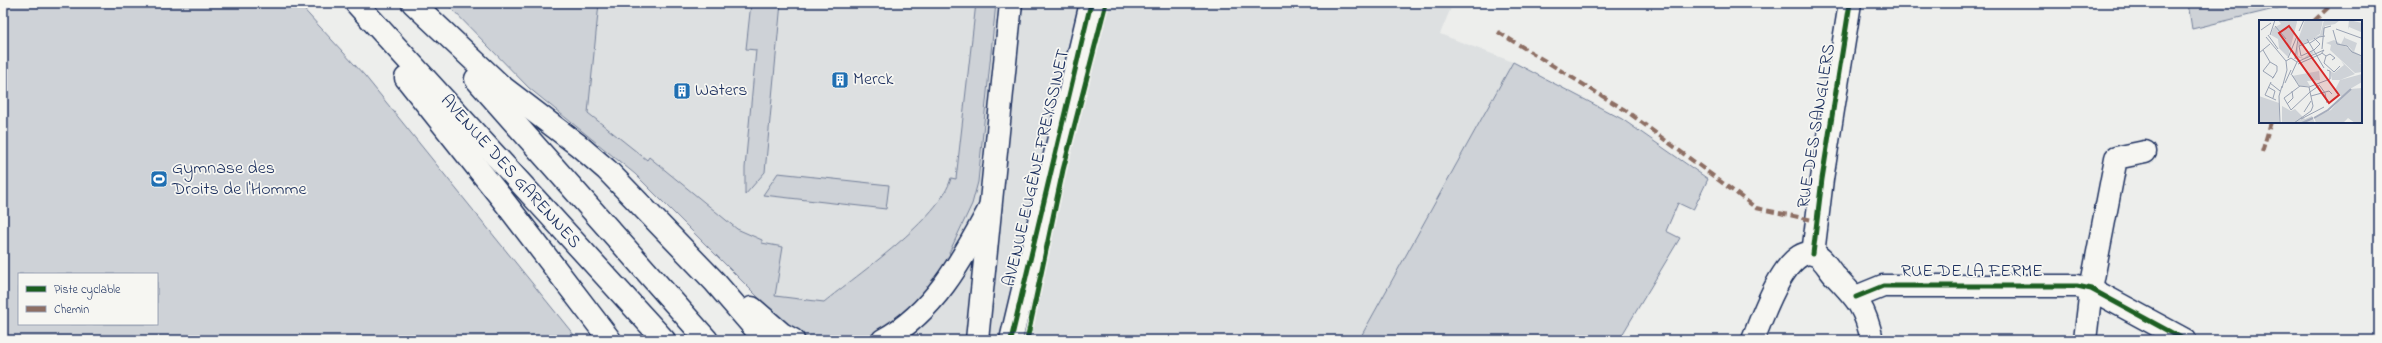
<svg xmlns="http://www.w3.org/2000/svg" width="2382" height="343" viewBox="0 0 2382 343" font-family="'Indie Flower',sans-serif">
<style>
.built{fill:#dde0e1}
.green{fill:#ced2d7;stroke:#74809a;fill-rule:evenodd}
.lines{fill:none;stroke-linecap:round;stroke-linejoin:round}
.minor-casing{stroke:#1b2f5e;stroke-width:25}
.tertiary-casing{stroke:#1b2f5e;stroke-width:25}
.primary-casing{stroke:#1b2f5e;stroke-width:25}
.minor{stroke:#f6f6f2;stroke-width:22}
.tertiary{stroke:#f6f6f2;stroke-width:22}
.primary{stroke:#f6f6f2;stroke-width:22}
.quiet{stroke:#8d6e63;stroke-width:4;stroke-dasharray:8 4;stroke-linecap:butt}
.cycleway-casing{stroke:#f6f6f2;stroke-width:8}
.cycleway{stroke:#1b5e20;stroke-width:5}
.labels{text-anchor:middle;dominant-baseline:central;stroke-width:3.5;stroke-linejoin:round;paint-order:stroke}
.poi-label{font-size:18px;fill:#1b2f5e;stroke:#f6f6f2;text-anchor:start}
.street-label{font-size:18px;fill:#1b2f5e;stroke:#f6f6f2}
.inset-river{fill:none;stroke:#a5acbc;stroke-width:2}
.inset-road{fill:none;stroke:#99a2b3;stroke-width:1}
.view{fill:#d62828;fill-opacity:0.15;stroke:#d62828;stroke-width:2}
.inset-edge{fill:none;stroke:#1b2f5e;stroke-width:2}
</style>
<rect width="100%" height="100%" fill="#edeeec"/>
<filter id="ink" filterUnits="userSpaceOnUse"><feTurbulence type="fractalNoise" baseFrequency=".025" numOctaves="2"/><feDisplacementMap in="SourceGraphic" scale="8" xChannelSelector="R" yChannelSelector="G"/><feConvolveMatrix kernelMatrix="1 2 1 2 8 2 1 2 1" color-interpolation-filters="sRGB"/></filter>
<g filter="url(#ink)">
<polygon class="built" points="587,3 1453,3 1440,34 1513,62 1359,340 809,340 567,100"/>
<g class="green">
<path d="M 3,3 L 298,3 L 365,76 L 578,340 L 3,340 ZM 19,274 L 157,274 L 157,324 L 19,324 Z"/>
<path d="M 446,3 L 599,3 L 588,113 L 647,160 L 649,157 L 737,229 L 762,240 L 762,243 L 783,247 L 775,296 L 824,302 C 857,275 941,218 951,178 L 956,179 L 976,3 L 996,3 L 978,182 L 972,204 L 949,253 L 953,256 C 935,281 899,329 869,340 C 861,342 847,340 838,340 C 811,340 807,340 785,324 L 635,174 L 529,88 Z"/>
<polygon points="751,3 781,3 765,172 745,195 745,168 756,50 746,49"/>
<polygon points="2188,3 2299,3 2192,29"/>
<polygon points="1513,62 1622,119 1708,179 1693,210 1678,203 1666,231 1680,238 1619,340 1359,340"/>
<polygon points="778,173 889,185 886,209 763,195"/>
</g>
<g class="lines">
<g class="minor-casing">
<g id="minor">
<polyline points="1813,254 1822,179 1850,3"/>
<polyline points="1856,297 1883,286 2077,286 2091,289 2185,340"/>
<path d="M 1753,340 C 1761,320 1786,245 1814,254 C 1824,258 1828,269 1835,276 C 1857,299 1865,307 1872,340"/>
<polyline points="2085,340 2091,289 2116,158 2145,152"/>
</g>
</g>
<g class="tertiary-casing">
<g id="tertiary">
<polyline points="977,340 1011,3"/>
<polyline points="1011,340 1091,3"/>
</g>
</g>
<g class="primary-casing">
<g id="primary">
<polyline points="356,3 664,340"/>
<polyline points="413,3 501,86 578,145 607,170 714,281 765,340"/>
<polyline points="406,78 503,200 610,340"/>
<polyline points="476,79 707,340"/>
<polyline points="752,308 782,334 793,340"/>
<path d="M 883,340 C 935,312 963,258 990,208"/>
</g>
</g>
<use href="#minor" class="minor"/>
<use href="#tertiary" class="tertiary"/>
<use href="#primary" class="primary"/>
<g class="quiet">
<polyline points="2314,21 2333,3"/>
<polyline points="1498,32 1625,110 1756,208 1817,221"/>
<polyline points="2262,152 2271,122"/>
</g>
<g class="cycleway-casing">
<g id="cycleway">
<polyline points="1813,254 1822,179 1850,3"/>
<polyline points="1856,297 1883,286 2077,286 2091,289 2185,340"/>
<polyline points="1011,340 1091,3"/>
<polyline points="1027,340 1063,170 1106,3"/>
</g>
</g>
<use href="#cycleway" class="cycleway"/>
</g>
</g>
<defs>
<g id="building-square" transform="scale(0.9)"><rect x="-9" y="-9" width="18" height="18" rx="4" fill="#1f6fb2" stroke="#f6f6f2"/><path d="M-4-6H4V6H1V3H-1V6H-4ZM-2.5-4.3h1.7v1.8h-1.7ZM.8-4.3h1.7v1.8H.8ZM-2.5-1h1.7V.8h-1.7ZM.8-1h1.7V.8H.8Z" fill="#fff"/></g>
<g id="stadium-square" transform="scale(0.9)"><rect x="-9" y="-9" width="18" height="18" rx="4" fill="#1f6fb2" stroke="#f6f6f2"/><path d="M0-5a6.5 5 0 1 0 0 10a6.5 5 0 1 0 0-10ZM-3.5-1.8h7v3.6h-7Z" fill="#fff"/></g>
</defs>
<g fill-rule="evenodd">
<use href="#building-square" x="840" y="80"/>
<use href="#building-square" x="682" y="91"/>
<use href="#stadium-square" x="159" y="179"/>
</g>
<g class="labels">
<g class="poi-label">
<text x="853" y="80">Merck</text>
<text x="695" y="91">Waters</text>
<text x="172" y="169">Gymnase des<tspan x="172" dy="21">Droits de l'Homme</tspan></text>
</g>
<g class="street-label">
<text transform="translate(1817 126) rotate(-81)">RUE DES SANGLIERS</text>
<text transform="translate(1037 168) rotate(-77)">AVENUE EUGÈNE FREYSSINET</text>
<text transform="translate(510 172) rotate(48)">AVENUE DES GARENNES</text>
<text x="1972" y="272">RUE DE LA FERME</text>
</g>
</g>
<g transform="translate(2259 20)">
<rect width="103" height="103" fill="#edeeec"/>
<path d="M 19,0 L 37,0 L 38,2 L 29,37 L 20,28 L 19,19 L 12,15 L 14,8 L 22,4 ZM 46,0 L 64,0 L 61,14 L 56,17 L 61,15 L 65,0 L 81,0 L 76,4 L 66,6 L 65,15 L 39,26 L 39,36 L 45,38 L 53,31 L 55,33 L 45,39 L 37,37 L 40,17 ZM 90,0 L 103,3 L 102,12 L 90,7 L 89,10 ZM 86,16 L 86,18 L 98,23 L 95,32 L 90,27 L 79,24 L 82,24 ZM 75,20 L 103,36 L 103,42 L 100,44 L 103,43 L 103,52 L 96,53 L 71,30 L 72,25 L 67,23 ZM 82,41 L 96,54 L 81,60 L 103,54 L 103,62 L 91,69 L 103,68 L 103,103 L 96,103 L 89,98 L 84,103 L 57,103 L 55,97 L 72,90 L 83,77 L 76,70 L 81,60 L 73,60 L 71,51 L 75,53 L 85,45 ZM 60,51 L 61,60 L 48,61 L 51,66 L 41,66 L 33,56 ZM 0,76 L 20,83 L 20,103 L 0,102 ZM 23,86 L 32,91 L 36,89 L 46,99 L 53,96 L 56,103 L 23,103 Z" fill="#ced2d7"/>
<path class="inset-river" d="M 55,98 L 69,90 L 92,69M 43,103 L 54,98"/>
<path class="inset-road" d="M 16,6 L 27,19M 77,9 L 102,18M 2,10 L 12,3M 74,10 L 78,24 L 88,26 L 93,32 L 103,36M 40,11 L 45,0M 9,15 L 19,29M 11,15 L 16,0M 7,17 L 27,41 L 28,50 L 23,68M 48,19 L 65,48M 50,22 L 40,26 L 42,36 L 55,30M 51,23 L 60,17 L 66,16M 63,29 L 65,8 L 72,6M 4,30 L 11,42M 55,30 L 61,24 L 55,18M 0,33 L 11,24M 63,33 L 67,36 L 65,43 L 75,52 L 81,46M 67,36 L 71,34 L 76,38 L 73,40M 29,38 L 38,16M 36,39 L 39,19M 27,41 L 32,38 L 38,42 L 32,55M 38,42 L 65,30 L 62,34 L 39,44M 33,55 L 40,66 L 50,67 L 54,86 L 52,91 L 35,103M 13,57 L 4,51 L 11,42 L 18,46 L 18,51 L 14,58 L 13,58 L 15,56M 12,62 L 6,75 L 17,80M 11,63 L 21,71M 26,63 L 32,50M 41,66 L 25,78 L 32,90 L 51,72M 61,66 L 66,73 L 68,83M 9,67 L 16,71 L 14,78M 50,67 L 71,59 L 71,51 L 68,50M 51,72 L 61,65M 52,76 L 70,71 L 73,74M 28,84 L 34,78 L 33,71M 45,92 L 52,81M 42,99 L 65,87M 21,103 L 20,76 L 23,66"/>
<path class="view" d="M 30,6 L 80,75 L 70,83 L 20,13 Z"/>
<rect width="103" height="103" class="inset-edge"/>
</g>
<rect width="2382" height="343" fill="none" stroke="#f6f6f2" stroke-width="16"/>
<rect x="8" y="8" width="2366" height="327" fill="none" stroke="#1b2f5e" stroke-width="1.5" filter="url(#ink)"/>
<rect x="18" y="273" width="140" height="52" fill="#f6f6f2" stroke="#9ea6b7"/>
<rect x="26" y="286" width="20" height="6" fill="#1b5e20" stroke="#9ea6b7"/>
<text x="54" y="293" font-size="12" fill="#1b2f5e">Piste cyclable</text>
<rect x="26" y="306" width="20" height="6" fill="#8d6e63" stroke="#9ea6b7"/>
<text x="54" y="313" font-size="12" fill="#1b2f5e">Chemin</text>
</svg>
